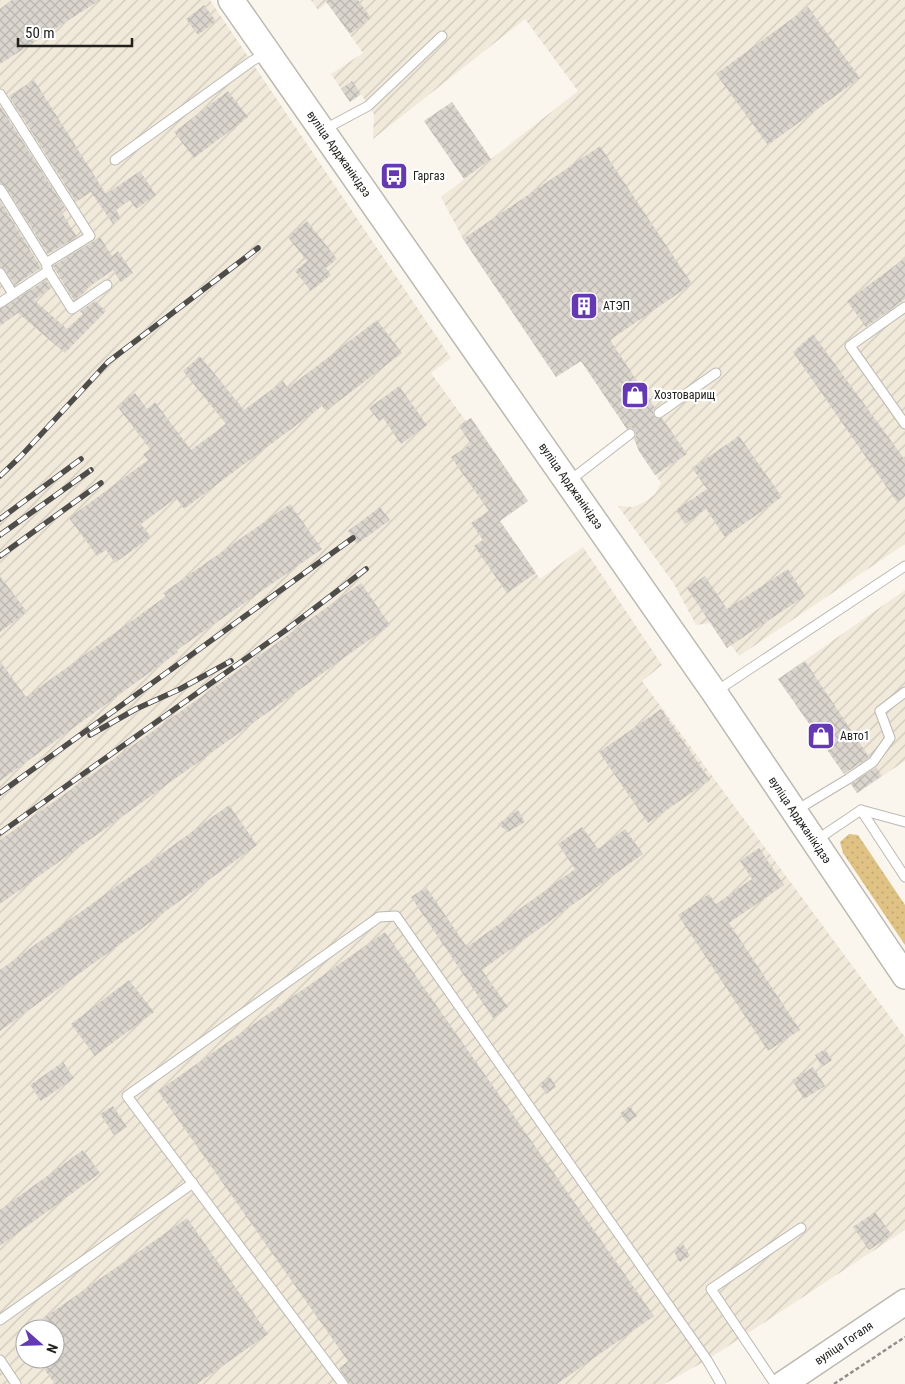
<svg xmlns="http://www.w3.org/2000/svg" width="905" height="1384" viewBox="0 0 905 1384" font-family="'Roboto Condensed',sans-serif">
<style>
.industrial{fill:url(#industrial-furrows);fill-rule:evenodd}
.grass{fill:url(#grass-dots)}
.building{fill:url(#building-cross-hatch)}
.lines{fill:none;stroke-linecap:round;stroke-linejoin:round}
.lane-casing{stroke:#bcb9b1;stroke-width:11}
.secondary-casing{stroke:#bcb9b1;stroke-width:28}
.path{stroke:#928f89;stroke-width:2.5;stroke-dasharray:4 2.5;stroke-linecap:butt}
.lane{stroke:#fff;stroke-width:9}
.secondary{stroke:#fff;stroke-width:25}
.rail-casing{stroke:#4f4d49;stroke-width:5.5}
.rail{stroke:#fff;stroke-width:4;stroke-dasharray:11;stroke-linecap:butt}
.labels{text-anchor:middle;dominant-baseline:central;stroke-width:4.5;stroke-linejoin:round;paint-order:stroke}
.street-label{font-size:12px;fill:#23211e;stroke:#fff}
.poi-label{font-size:12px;fill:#23211e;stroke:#fff;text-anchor:start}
</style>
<defs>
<pattern id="industrial-furrows" width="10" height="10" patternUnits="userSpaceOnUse" patternTransform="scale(1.25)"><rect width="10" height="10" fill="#f1eadb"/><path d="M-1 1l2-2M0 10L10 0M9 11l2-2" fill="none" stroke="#cec8bc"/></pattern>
<pattern id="grass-dots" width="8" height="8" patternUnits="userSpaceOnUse" patternTransform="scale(1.25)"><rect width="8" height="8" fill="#dfc284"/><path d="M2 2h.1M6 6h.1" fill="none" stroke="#bfa672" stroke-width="1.8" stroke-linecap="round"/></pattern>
<pattern id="building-cross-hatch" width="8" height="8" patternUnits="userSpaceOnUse" patternTransform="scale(1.25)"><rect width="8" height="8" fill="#dad6ce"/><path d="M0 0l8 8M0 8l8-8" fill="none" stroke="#bbb7b0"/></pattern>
</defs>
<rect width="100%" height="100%" fill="#faf6ee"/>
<g class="industrial">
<path d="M 0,0 L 210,0 L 451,358 L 431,373 L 466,421 L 471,418 L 528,501 L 500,521 L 540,579 L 583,547 L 662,665 L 642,681 L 905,1037 L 905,1230 L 707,1360 L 664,1384 L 0,1384 ZM 25,1329 L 55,1329 L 55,1359 L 25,1359 Z"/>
<polygon points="311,0 905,0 905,544 739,656 731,645 727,648 711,623 696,625 674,584 618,506 633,507 646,501 655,494 661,483 639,451 637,444 581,361 556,377 463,239 441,197 491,159 578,91 525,19 373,139 374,114 361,94 350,102 331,74 363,53 327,3 318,10"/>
<polygon points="905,590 905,761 857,793 778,679"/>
</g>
<polygon class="grass" points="849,834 858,835 905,905 905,945 843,853 840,842"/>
<g class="building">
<polygon points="12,0 100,0 0,64 0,9"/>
<polygon points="325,0 358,0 371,18 350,34"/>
<polygon points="204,5 216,21 198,35 186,19"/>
<polygon points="808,7 860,78 768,145 716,74"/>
<polygon points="34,80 106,194 140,171 156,195 136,209 130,200 116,210 121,218 113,224 91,192 76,202 9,96"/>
<polygon points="352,81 361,94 350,102 341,89"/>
<polygon points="228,91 248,117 194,158 174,132"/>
<polygon points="452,102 491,159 464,179 424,121"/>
<polygon points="0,106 65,208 61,211 77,237 48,254 5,186 0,183"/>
<polygon points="600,146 692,284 610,340 655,408 653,411 654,416 657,419 662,418 687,454 655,475 639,451 634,439 636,436 635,431 632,428 627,429 581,361 556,377 463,239"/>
<polygon points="0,201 41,268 15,285 5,270 0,267"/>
<polygon points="307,221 337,259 326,268 331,275 311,291 295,271 307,261 288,237"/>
<polygon points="100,237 112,256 118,251 133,273 121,282 113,270 83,291 85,292 74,300 53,266"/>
<polygon points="905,258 905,299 866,327 847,301"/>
<polygon points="46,280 51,288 34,300 67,329 83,314 80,311 95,301 106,311 65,353 18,313 0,326 0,309"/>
<polygon points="377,320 402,353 326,411 322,406 184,509 176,498 141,524 151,537 115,563 106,550 97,556 69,518 148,460 143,454 150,449 117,406 135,393 147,409 155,402 191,450 226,424 183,371 200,356 244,410 283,381 288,388"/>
<polygon points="813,334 905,460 905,496 897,502 793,352"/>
<polygon points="399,386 427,425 401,444 383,418 379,421 369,408"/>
<polygon points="471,418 528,501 500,521 536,573 507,593 474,546 483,540 471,523 489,511 451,457 471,444 459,426"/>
<polygon points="739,436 782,497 725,537 706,509 685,524 676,510 707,489 692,468"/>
<polygon points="290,504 322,549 177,650 178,652 0,781 0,661 26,697 166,596 163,593"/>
<polygon points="380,507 390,520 357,544 348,531"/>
<polygon points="788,569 805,596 727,648 687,588 705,576 727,609"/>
<polygon points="0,576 27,612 0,632"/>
<polygon points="361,583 390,625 0,904 0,840"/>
<polygon points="805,661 869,757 844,774 778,679"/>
<polygon points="661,709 710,780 648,823 599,752"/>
<polygon points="876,767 882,776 857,793 851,784"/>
<polygon points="229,805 257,845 0,1031 0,970"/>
<polygon points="518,810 525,822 508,832 498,824"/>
<polygon points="582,827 598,849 625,829 643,854 482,970 508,1007 493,1018 411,897 426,887 467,947 575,869 558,844"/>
<polygon points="759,848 784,885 729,923 800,1030 768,1051 678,915 709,894 716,904 752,879 740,861"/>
<polygon points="385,932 654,1316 557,1384 349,1384 339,1368 348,1361 158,1091"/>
<polygon points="129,980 154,1012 95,1056 71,1024"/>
<polygon points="825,1049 832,1060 822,1067 815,1055"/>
<polygon points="63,1062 74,1078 41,1101 30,1085"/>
<polygon points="813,1067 825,1086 804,1099 792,1080"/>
<polygon points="550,1077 556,1087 546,1094 539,1084"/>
<polygon points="113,1106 127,1127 114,1135 100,1114"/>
<polygon points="630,1106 637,1116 627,1123 620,1113"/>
<polygon points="83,1150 100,1173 0,1246 0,1210"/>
<polygon points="875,1212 892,1235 869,1250 853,1227"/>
<polygon points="187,1218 268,1334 197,1384 55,1384 37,1359 55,1359 55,1329 28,1329"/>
<polygon points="683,1244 690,1256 680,1262 673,1250"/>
</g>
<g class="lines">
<g class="lane-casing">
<g id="lane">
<polyline points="0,94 90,236 46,263 0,189"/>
<polyline points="325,129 368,106 442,36"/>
<polyline points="115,160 252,61 267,53"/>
<polyline points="46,263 48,271 72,309 107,285"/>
<polyline points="0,273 13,294"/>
<polyline points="0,303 48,271"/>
<polyline points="905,307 850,346 905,424"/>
<polyline points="659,413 716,373"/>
<polyline points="568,482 630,434"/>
<polyline points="715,692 905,566"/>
<polyline points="861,810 905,822"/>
<polyline points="795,811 848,779 873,762 890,738 880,711 905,692"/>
<polyline points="815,841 861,810 905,877"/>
<polyline points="0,1320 193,1183"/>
<polyline points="0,1360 16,1384"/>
<polyline points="343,1384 127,1096 379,917 396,916 707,1360 721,1384"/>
<polyline points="775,1384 711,1289 801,1228"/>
</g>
</g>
<g class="secondary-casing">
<g id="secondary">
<polyline points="231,0 714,692 905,976"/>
<polyline points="783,1384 905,1302"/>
</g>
</g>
<polyline class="path" points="834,1384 905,1337"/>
<use href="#lane" class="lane"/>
<use href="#secondary" class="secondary"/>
<g class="rail-casing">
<g id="rail">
<polyline points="0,476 21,456 108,362 258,248"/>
<polyline points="0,519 81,459"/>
<polyline points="0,535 91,470"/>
<polyline points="0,556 101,483"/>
<polyline points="90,735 136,709 180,689 231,661"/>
<polyline points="0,793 353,538"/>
<polyline points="0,833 286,630 366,569"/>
</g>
</g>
<use href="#rail" class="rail"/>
</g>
<defs>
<g id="bus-square" transform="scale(1.4375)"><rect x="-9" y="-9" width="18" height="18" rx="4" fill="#6539b1" stroke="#fff"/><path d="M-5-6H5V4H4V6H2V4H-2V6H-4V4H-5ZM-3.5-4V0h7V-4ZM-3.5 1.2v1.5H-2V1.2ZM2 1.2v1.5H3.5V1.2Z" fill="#fff"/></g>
<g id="building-square" transform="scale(1.4375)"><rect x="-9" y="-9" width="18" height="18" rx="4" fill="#6539b1" stroke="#fff"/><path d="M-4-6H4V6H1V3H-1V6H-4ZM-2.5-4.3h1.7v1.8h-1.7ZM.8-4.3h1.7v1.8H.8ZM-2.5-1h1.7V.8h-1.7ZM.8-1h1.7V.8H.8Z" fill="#fff"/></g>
<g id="shop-square" transform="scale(1.4375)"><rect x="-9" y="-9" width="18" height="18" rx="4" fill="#6539b1" stroke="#fff"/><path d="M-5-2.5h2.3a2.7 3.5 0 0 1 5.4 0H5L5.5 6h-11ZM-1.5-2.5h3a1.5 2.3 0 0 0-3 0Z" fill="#fff"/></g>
</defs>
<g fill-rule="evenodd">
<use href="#bus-square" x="394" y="176"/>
<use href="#building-square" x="584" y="306"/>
<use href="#shop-square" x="635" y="395"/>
<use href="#shop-square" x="821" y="736"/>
</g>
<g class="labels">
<g class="street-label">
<text transform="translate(339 154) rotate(55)">вуліца Арджанікідзэ</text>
<text transform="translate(571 486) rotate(55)">вуліца Арджанікідзэ</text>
<text transform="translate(800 820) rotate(56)">вуліца Арджанікідзэ</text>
<text transform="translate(844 1343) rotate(-34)">вуліца Гогаля</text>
</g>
<g class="poi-label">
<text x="413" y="176">Гаргаз</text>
<text x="603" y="306">АТЭП</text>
<text x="654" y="395">Хозтоварищ</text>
<text x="840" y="736">Авто1</text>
</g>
</g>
<g transform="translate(40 1344) rotate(110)"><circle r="24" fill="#ffffff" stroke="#a7a6a5"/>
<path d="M0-4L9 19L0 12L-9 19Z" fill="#6539b1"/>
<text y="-8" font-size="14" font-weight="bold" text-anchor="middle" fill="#23211e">N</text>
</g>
<path d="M18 38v8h114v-8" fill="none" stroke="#23211e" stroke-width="2.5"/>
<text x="25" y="38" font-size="15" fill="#23211e" stroke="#ffffff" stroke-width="4" paint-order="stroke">50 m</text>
</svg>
